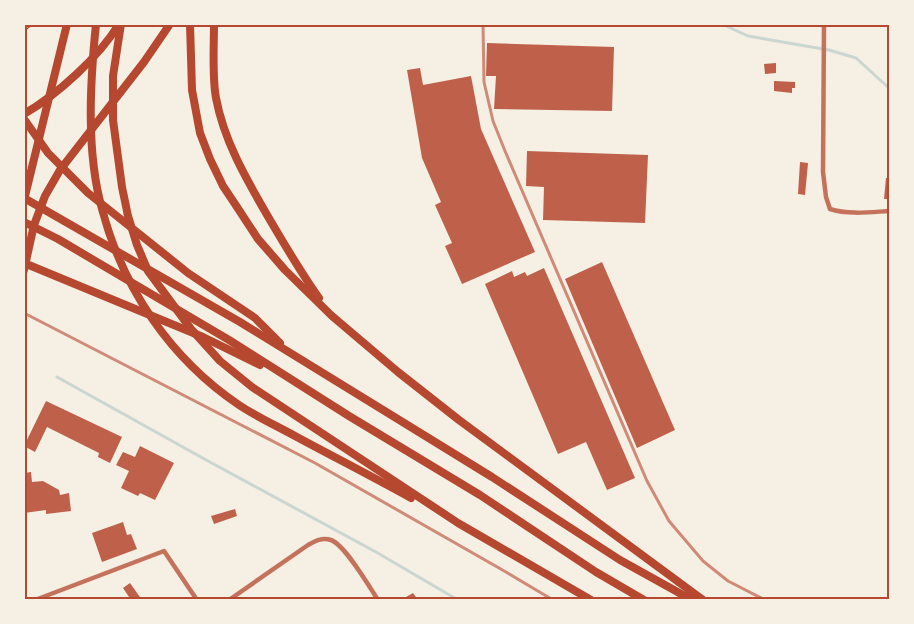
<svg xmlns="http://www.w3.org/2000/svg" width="914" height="624" viewBox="0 0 914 624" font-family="Signika,sans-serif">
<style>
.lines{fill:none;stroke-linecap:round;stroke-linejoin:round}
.stream{stroke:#c9d6d2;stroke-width:3}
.building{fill:#bf614a}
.path{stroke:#b5482f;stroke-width:1.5}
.minor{stroke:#c5725c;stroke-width:4.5}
.primary{stroke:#b5482f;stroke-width:8}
.motorway{stroke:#b5482f;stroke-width:8}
.rail{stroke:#cf8b77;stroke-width:3}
.neatline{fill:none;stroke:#b5482f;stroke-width:2}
</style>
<rect width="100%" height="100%" fill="#f6efe4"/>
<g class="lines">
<g class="stream">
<polyline points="722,24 748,36 829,50 856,58 890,89"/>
<polyline points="57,377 208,461 376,552 458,600"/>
</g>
</g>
<g class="building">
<polygon points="487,43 614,47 612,111 494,109 496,76 486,76"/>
<polygon points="776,63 776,73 765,74 764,64"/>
<polygon points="420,68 423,85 471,76 481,129 535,252 462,284 445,246 452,243 435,205 441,202 422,158 407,70"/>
<polygon points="774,81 795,82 795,88 792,88 792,93 774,91"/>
<polygon points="527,151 648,155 645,223 543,220 544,187 526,186"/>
<polygon points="800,162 808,163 805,195 798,194"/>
<polygon points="886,178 890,178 890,199 884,199"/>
<polygon points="602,262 675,430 637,448 565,279"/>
<polygon points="544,268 635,478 607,490 586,442 558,454 485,284 512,271 514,277 525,272 527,276"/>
<polygon points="46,401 122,437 110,463 98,457 99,453 47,427 35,452 24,446"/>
<polygon points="140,446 174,463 155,500 140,493 138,496 121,488 129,471 116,465 123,452 135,457"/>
<polygon points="31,472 32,482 43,481 59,490 60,495 69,493 71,511 46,514 46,510 24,513 24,473"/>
<polygon points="235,509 237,516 214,524 211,516"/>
<polygon points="123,522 127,535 131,534 137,549 102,562 92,533"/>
<polygon points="130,583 142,600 131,600 123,588"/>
<polygon points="413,593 418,600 401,600"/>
</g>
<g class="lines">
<polyline class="path" points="24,31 33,24"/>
<g class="minor">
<path d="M 824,24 L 823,172 L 826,197 L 830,209 C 849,215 871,212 890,211"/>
<polyline points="35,600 164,551 197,600"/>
<path d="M 229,600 L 308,545 C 315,541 322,537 331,540 C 345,545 369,586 378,600"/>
</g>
<g class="primary">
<polyline points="24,200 67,24"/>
<polyline points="24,270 34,225 45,196 60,170 144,62 170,24"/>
</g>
<g class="motorway">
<path d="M 96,24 C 90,83 86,152 102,209 C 123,289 171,359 239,405 C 257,417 277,426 295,436 C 334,457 373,477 411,498"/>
<polyline points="121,24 113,76 113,120 122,187 128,216 137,245 148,271 191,329 220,361 252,387 458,523 591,600"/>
<polyline points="190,24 192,90 200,133 210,159 223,186 237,207 258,239 285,270 332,316 398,372 459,420 703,600"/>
<path d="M 214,24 C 214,46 212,77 216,98 C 224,142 248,182 270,220 C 286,247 301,273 319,298"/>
<path d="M 24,114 C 57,95 99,57 119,24"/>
<polyline points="24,119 48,153 88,193 188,273 255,318 280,343"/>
<polyline points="24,198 240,322 492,477 620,560 692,600"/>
<polyline points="24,222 58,239 229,340 349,416 480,495 596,572 644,600"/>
<polyline points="24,263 203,337 260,365"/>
</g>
<g class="rail">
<polyline points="483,24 484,82 493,121 505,151 647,481 669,521 703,561 728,581 765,600"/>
<polyline points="24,313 315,463 506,572 553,600"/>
</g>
</g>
<rect width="914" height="624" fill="none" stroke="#f6efe4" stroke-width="51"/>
<rect x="26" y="26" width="862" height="572" class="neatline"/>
</svg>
